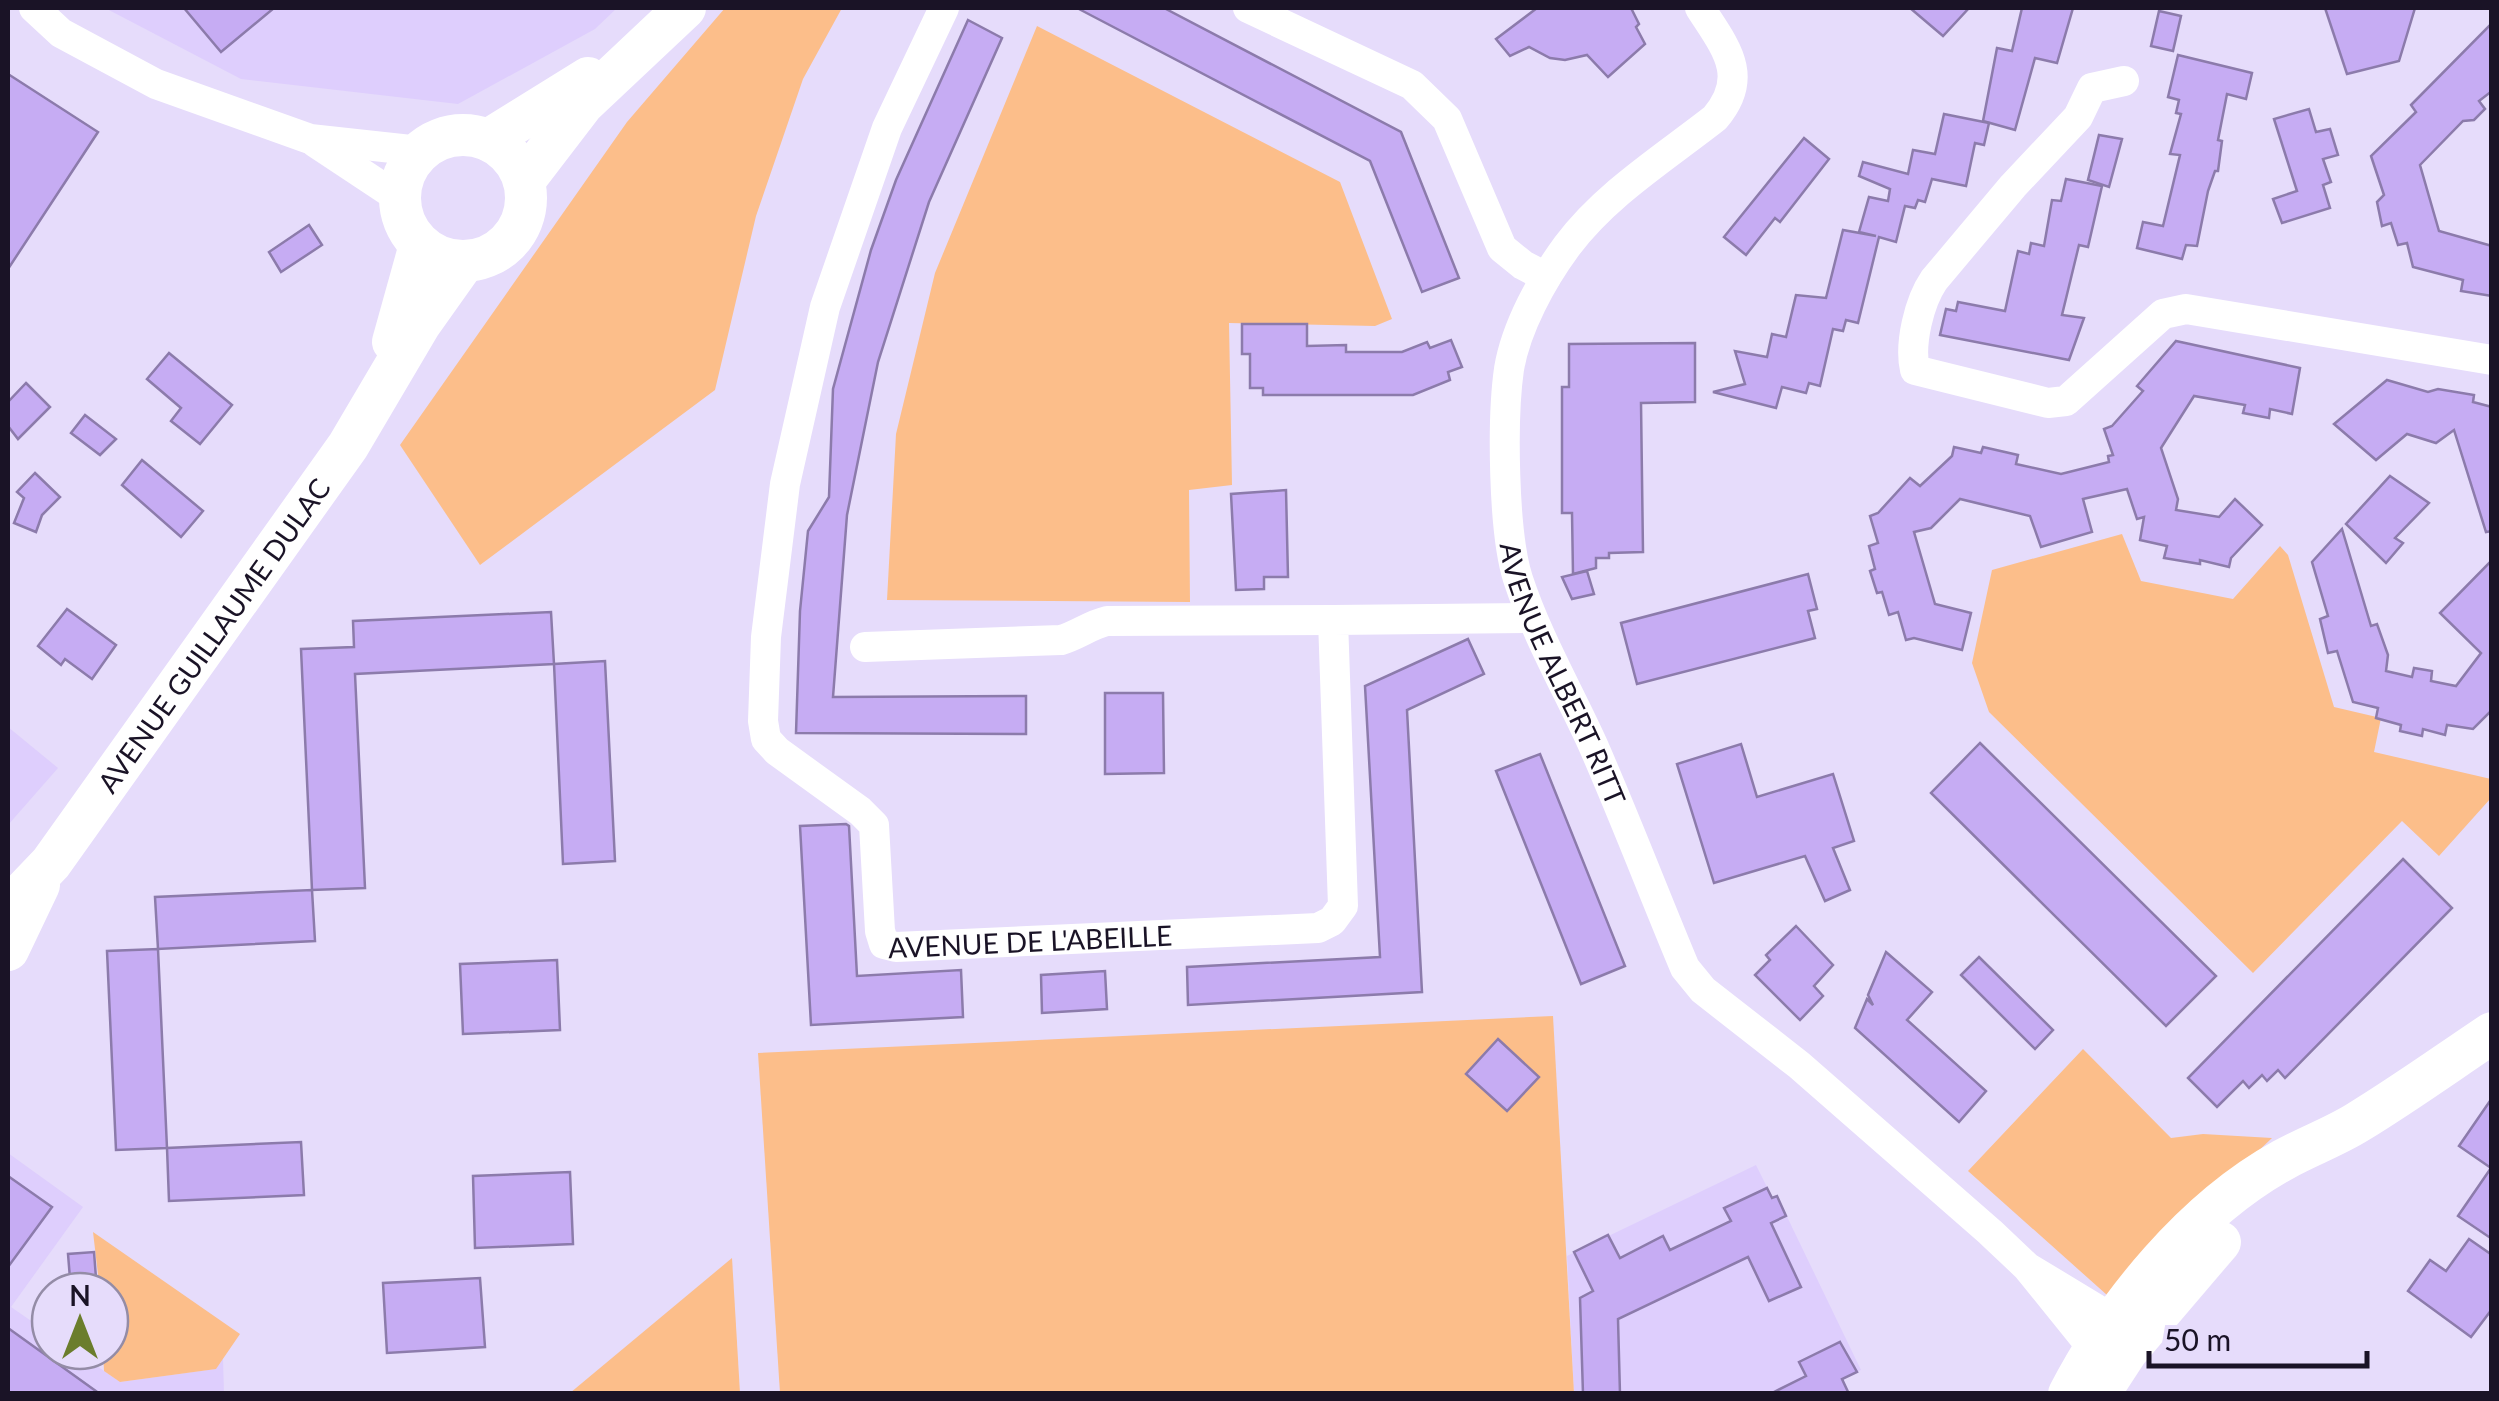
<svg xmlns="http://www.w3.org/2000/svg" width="2499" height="1401" viewBox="0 0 2499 1401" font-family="Lato,sans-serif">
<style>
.built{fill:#decefd}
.green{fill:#fcbe8a}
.building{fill:#c6acf3;stroke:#8c7bab;stroke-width:2.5}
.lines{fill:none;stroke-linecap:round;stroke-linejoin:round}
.street{stroke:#fff;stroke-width:30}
.secondary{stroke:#fff;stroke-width:42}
.labels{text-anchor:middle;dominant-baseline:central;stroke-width:9;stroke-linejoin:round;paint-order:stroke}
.street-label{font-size:28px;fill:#1a1326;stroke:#e6dcfb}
</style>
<rect width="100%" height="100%" fill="#e6dcfb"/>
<g class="built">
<polygon points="105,8 617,8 595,29 458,104 241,79"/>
<polygon points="8,727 58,768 8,825"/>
<polygon points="8,1153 83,1207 11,1307 50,1334 50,1351 75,1351 120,1382 215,1369 223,1359 224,1393 8,1393"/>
<polygon points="1756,1165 1772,1197 1777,1196 1861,1370 1842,1379 1849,1393 1574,1393 1567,1256"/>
</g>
<g class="green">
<polygon points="725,8 842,8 803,79 756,216 715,390 480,565 400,445 627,122"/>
<polygon points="1037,26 1340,182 1392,319 1375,326 1229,323 1232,485 1189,490 1190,602 887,600 896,434 935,273"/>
<polygon points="2122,534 2141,581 2233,599 2280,546 2288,555 2334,707 2381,718 2374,752 2491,779 2491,798 2439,856 2402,821 2253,973 1989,712 1972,663 1992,570"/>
<polygon points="1553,1016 1574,1393 780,1393 758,1053"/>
<polygon points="2083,1049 2171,1138 2203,1134 2272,1138 2107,1295 1968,1171"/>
<polygon points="93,1232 240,1334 216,1369 120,1382 104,1371 103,1351 110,1351 110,1291 100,1291"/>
<polygon points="732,1258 740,1393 570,1393"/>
</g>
<g class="building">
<polygon points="184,8 274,8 221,52"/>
<polygon points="1077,8 1164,8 1401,132 1459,278 1422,292 1370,161"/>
<polygon points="1537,8 1631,8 1639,24 1636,27 1645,44 1608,77 1587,55 1565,60 1550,58 1529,47 1510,56 1496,39"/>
<polygon points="1910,8 1969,8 1943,36"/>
<polygon points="2022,8 2073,8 2057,63 2035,58 2015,130 1983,121 1997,48 2012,51"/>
<polygon points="2325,8 2415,8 2399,61 2347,74"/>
<polygon points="2159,11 2181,16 2173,51 2151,46"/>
<polygon points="968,20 1002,38 929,202 878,362 847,515 833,697 1026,696 1026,734 796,733 800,611 808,531 829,497 833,389 871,250 896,180"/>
<polygon points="2492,23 2492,91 2479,101 2485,109 2474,120 2463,121 2420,165 2439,231 2492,246 2492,296 2461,291 2463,280 2413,267 2407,243 2398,245 2391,223 2382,226 2377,202 2384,195 2371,156 2416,112 2411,105"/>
<polygon points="2178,55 2252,73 2246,99 2227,94 2218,140 2222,141 2218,171 2215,171 2208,191 2197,246 2186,245 2182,259 2137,248 2143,222 2163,226 2180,155 2170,154 2181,114 2176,113 2179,100 2168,97"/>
<polygon points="8,74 98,132 8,269"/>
<polygon points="2309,109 2316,132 2330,129 2338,155 2323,159 2331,182 2323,185 2330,208 2282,223 2273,199 2297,191 2274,119"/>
<polygon points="1944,114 1989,123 1984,145 1975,143 1966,186 1932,179 1925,202 1918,200 1915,208 1905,206 1896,242 1879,237 1858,323 1846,320 1843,331 1833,329 1820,386 1809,383 1806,393 1782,387 1776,408 1713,392 1745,384 1735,351 1767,357 1772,334 1786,337 1796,295 1826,298 1843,230 1876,236 1859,232 1869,197 1888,201 1890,189 1859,176 1863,162 1908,174 1913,150 1935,154"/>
<polygon points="2099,135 2122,139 2109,187 2088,180"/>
<polygon points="1804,138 1829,159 1780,222 1775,218 1746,255 1724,237"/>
<polygon points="2066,179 2102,186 2088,247 2079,245 2062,315 2084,318 2069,360 1940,335 1946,309 1956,311 1958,302 2005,311 2018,251 2029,254 2031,243 2044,246 2052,200 2061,201"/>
<polygon points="309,225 322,245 281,272 269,252"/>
<polygon points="1242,324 1307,324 1307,346 1346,345 1346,352 1402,352 1427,342 1430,348 1451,340 1462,367 1448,372 1450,380 1413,395 1263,395 1263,388 1250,388 1250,354 1242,354"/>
<polygon points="2176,341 2300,368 2292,414 2270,409 2269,418 2243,413 2245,405 2194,396 2161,448 2178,499 2176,510 2219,517 2235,499 2262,525 2231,558 2229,567 2200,560 2200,564 2164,558 2167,546 2140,540 2144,517 2137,519 2127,489 2083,499 2092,532 2041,547 2030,516 1960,499 1931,528 1914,532 1935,604 1971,613 1962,650 1914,638 1906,640 1898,612 1889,615 1882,592 1877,593 1870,571 1875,569 1869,546 1878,543 1870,516 1878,513 1910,478 1920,486 1952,456 1954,447 1981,453 1983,447 2018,455 2016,464 2061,474 2109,462 2108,456 2113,455 2104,429 2112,426 2143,391 2137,386"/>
<polygon points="1695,343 1695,402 1641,403 1643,552 1609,553 1609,558 1596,558 1596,568 1573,574 1572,513 1562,513 1562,387 1569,387 1569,344"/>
<polygon points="169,353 232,405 200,444 171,421 181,408 147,379"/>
<polygon points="2387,380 2428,392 2438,389 2474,395 2473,402 2492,407 2492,531 2486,532 2454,430 2436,443 2407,434 2376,460 2334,424"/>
<polygon points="26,383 50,407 18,439 8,426 8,402"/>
<polygon points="85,415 116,439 100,455 71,433"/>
<polygon points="142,460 203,511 181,537 122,485"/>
<polygon points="35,473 60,497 42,515 36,532 14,523 24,498 17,492"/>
<polygon points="2390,476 2429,503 2395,538 2403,543 2386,563 2346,524"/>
<polygon points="1286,490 1288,577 1264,577 1264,589 1236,590 1231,494"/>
<polygon points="2342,529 2371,626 2377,624 2388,655 2386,671 2412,677 2414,668 2432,671 2431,681 2456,686 2481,653 2440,613 2492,560 2492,710 2473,729 2447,725 2445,735 2423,729 2422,736 2400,731 2401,725 2376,718 2378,708 2353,702 2337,651 2328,653 2320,619 2328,616 2312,562"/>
<polygon points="1587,571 1594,594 1572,599 1562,577"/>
<polygon points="1808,574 1817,609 1808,611 1815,638 1637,684 1621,623"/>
<polygon points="67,609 116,645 92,679 65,659 61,665 38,646"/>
<polygon points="551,612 554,664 355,674 365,888 312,890 301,649 354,647 353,621"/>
<polygon points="1468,639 1484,674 1407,710 1422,992 1188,1005 1187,967 1380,957 1365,686"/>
<polygon points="605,661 615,861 563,864 554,664"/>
<polygon points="1105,693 1163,693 1164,773 1105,774"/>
<polygon points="1980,743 2216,976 2166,1026 1931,793"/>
<polygon points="1741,744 1757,797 1833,774 1854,841 1833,848 1850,890 1825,901 1805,856 1714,883 1677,764"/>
<polygon points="1540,754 1625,966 1581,984 1496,771"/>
<polygon points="846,824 849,826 857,976 961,970 963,1017 811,1025 800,826"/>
<polygon points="2403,859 2452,908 2285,1078 2278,1070 2267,1081 2262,1075 2249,1088 2243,1081 2217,1107 2188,1078"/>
<polygon points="312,890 315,941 158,949 155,897"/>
<polygon points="1796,926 1833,965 1814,986 1823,996 1800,1020 1755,975 1770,960 1766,955"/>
<polygon points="158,949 167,1148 116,1150 107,951"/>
<polygon points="1886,952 1932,992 1907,1020 1986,1091 1959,1122 1855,1028 1867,999 1873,1005 1868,995"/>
<polygon points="1979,957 2053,1030 2035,1049 1961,975"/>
<polygon points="557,960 560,1030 463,1034 460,964"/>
<polygon points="1105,971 1107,1009 1042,1013 1041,975"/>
<polygon points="1498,1039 1539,1077 1507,1111 1466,1074"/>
<polygon points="2492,1098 2492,1239 2458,1216 2491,1168 2459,1146"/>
<polygon points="301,1142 304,1195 169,1201 167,1148"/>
<polygon points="570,1172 573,1244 475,1248 473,1176"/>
<polygon points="8,1176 52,1207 8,1267"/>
<polygon points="1767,1188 1772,1198 1777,1196 1786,1216 1771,1223 1801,1287 1769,1301 1748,1257 1618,1319 1620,1394 1583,1394 1580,1298 1593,1291 1574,1252 1608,1235 1620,1258 1663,1236 1670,1250 1731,1221 1724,1208"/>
<polygon points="2469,1239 2492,1255 2492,1309 2471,1337 2408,1291 2430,1260 2446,1271"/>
<polygon points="94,1252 97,1291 71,1291 68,1254"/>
<polygon points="480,1278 485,1347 387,1353 383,1283"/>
<polygon points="8,1328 100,1394 8,1394"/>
<polygon points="1840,1342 1857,1372 1842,1379 1849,1394 1770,1394 1806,1376 1799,1362"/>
</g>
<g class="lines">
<g class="street">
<polyline points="34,8 61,33 156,84 310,139 420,151"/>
<path id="s1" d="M 944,8 L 887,128 L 825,307 L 785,484 L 766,637 L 763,721 L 766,739 L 777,751 L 860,811 L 874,825 L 880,931 L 884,944 L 896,947 L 1318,928 L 1332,921 L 1343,906 L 1333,620 L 1532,618"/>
<polyline points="1248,8 1412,85 1447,119 1502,248 1523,265 1546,277"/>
<path id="s2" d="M 1700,8 C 1725,47 1751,76 1715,118 C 1664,158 1606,194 1567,246 C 1542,280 1516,327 1509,369 C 1502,418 1503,532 1518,579 C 1537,637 1568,690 1593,745 C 1625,818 1654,894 1685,968 L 1703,990 L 1799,1065 L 1990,1232 L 2027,1267 L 2086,1340 L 2109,1351 L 2127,1351 L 2113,1319 L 2027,1267"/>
<path d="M 2124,81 L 2092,88 L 2078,117 L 2013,186 L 1934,280 C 1919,302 1909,344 1915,370 L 2048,403 L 2066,401 L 2163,314 L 2186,309 L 2492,360"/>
<polyline points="316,143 399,198"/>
<path d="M 865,647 L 1061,640 C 1078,635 1090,625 1107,621 L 1333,620"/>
</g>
<g class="secondary">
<circle cx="463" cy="198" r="63"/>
<polyline points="488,140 588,78"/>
<polyline points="524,181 583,104 685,8"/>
<polyline points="393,342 420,245"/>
<path id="s3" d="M 8,908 L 51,863 L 348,446 L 420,324 L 464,262"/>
<polyline points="8,950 39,885"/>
<path d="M 2069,1394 C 2115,1305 2194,1209 2283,1160 C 2308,1146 2334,1137 2358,1122 C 2404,1094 2447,1063 2492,1033"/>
<polyline points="2099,1394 2127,1351 2220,1242"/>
</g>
</g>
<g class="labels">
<g class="street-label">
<text stroke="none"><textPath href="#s3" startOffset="342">AVENUE GUILLAUME DULAC</textPath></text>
<text stroke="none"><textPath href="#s2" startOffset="772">AVENUE ALBERT RITT</textPath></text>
<text stroke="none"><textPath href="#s1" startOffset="1165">AVENUE DE L'ABEILLE</textPath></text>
</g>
</g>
<rect width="2499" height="1401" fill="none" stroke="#1a1326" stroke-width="20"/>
<g transform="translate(80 1321)"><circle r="48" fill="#e6dcfb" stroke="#948ca6" stroke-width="2.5"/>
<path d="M0-8L18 38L0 25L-18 38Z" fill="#6b7d2c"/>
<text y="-15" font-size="28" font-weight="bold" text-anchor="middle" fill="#1a1326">N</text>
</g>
<path d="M2149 1351v15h218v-15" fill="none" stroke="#1a1326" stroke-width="5"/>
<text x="2164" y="1351" font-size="30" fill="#1a1326" stroke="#e6dcfb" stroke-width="8" paint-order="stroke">50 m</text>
</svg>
